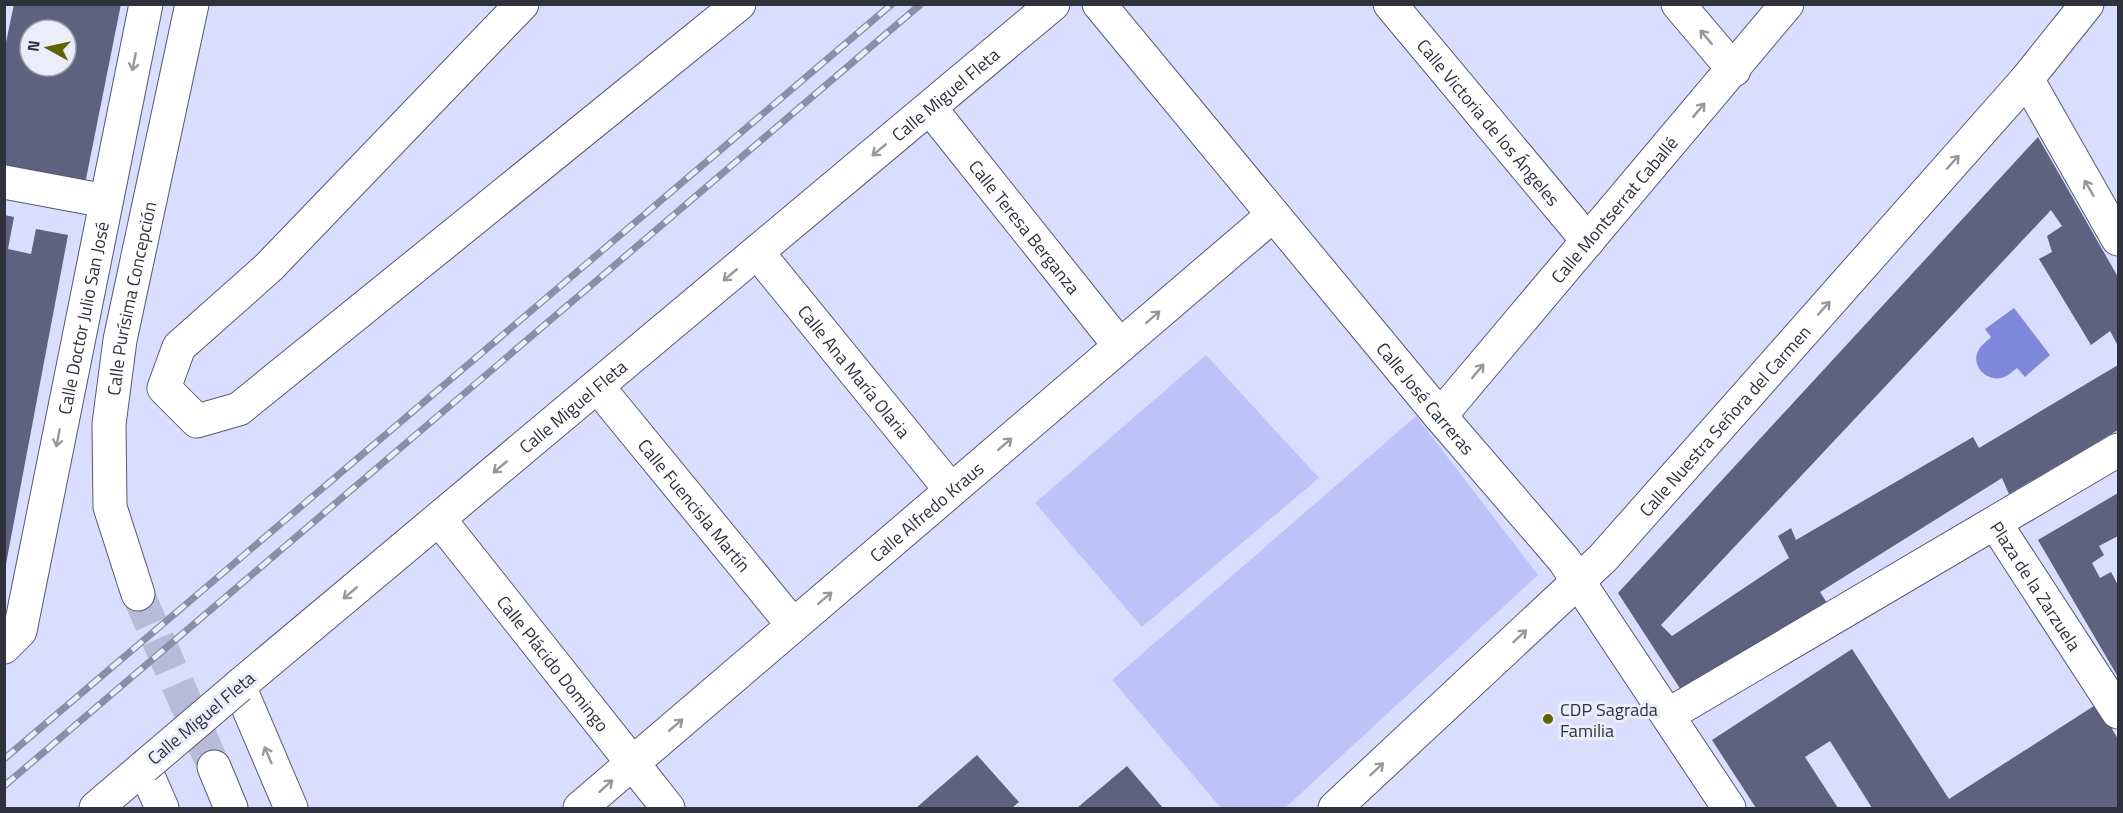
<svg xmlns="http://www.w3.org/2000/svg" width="2123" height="813" viewBox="0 0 2123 813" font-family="'Titillium Web',sans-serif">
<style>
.green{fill:#bcc3f8}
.water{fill:#8089d9}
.building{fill:#5e627e;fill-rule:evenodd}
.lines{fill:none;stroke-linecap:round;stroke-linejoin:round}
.minor-tunnel{stroke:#b7bbd8;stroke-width:33;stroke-dasharray:33 16;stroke-linecap:butt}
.minor-casing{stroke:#555974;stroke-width:35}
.minor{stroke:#fff;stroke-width:33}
.rail-casing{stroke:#8b8ea6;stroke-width:7}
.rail{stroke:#ebedfa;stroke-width:4.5;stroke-dasharray:14;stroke-linecap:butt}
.minor-bridge-casing{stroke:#555974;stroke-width:35;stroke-linecap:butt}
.minor-bridge{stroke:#fff;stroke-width:33}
.oneway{stroke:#97989e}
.poi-dot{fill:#606400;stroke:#ebedfa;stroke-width:2}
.labels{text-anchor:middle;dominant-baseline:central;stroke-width:6;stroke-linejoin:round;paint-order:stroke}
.street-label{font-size:18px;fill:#2f313d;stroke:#ebedfa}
.poi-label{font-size:18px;fill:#2f313d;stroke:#ebedfa;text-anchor:start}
</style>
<rect width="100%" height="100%" fill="#d9deff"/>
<g class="green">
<polygon points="1206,355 1319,478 1142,627 1035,503"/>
<polygon points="1416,416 1538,575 1285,808 1221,808 1112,680"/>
</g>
<path class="water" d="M 2014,308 L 2050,355 L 2025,377 L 2017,368 C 2012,372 2007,377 2001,378 C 1986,381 1971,366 1978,351 C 1980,346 1987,341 1991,337 L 1985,329 Z"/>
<g class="building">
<path d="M 14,4 L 121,4 L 85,184 L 4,166 L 4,52 ZM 30,30 L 66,30 L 66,66 L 30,66 Z"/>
<polygon points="2038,137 2118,277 2118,346 2110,331 2091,345 2039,259 2052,252 2047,236 2062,226 2051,210 1661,625 1672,636 1789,558 1778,536 1791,528 1796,540 1973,437 1979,448 2118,365 2118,430 2009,494 2002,478 1820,592 1829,606 1681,690 1618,593"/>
<polygon points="4,215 14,217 8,249 31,254 36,229 68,235 6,564"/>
<polygon points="2118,493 2118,536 2099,546 2104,555 2092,563 2100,578 2111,572 2118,585 2118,677 2038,540"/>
<polygon points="1852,649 1949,799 2097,704 2118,739 2118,808 1872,808 1830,741 1805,757 1838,808 1756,808 1712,740"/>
<polygon points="977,755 1019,802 1012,808 916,808"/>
<polygon points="1127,766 1163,808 1077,808"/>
</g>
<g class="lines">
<polyline class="minor-tunnel" points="138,594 214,767"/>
<g class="minor-casing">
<g id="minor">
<polyline points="522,4 269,267 179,347 164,388 197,421 239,409 739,4"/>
<path id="s1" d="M 1099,4 L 1440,416 L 1564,560 L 1729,808"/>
<path id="s2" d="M 1390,4 L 1588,241"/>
<polyline points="1678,4 1734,70"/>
<polyline points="2027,79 2118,239"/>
<path id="s3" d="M 930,108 L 1120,346"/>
<polyline points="4,182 106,201"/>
<path id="s4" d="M 757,252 L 951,490"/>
<path id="s5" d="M 597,386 L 793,625"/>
<path id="s6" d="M 1440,416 L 1787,4"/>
<path id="s7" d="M 439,519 L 668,808"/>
<path id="s8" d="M 1995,523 L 2118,712"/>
<path id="s9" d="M 138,594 L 110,507 L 109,424 L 120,340 L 192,4"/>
<path id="s10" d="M 4,647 L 20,631 L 146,4"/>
<polyline points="1668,715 2118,450"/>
<polyline points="214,767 231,808"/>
<polyline points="96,808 144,767 162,808"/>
<path id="s11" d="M 291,808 L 239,686 L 1053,4"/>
<path id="s12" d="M 580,808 L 1273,215"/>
<path id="s13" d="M 1335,808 L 1603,558 L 2027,79 L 2087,4"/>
</g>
</g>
<use href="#minor" class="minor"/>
<g class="rail-casing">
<g id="rail">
<polyline points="4,759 892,4"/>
<polyline points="4,786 921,4"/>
</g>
</g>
<use href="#rail" class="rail"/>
<g class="minor-bridge-casing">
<polyline id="minor-bridge" points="144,767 239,686"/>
</g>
<use href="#minor-bridge" class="minor-bridge"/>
</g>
<defs><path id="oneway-shaft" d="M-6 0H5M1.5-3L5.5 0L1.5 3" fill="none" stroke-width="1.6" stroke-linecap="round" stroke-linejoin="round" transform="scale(1.5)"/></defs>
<g class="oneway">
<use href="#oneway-shaft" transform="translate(1706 37) rotate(-130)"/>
<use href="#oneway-shaft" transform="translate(134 62) rotate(101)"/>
<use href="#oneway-shaft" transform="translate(1699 110) rotate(-50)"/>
<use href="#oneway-shaft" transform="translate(879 150) rotate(140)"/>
<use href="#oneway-shaft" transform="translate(1953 162) rotate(-48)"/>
<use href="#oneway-shaft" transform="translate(2089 188) rotate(-120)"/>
<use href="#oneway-shaft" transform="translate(730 275) rotate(140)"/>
<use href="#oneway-shaft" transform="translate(1824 308) rotate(-48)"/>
<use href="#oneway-shaft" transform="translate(1153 317) rotate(-41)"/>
<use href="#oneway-shaft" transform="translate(1478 371) rotate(-50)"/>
<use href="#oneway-shaft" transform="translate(58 438) rotate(101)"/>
<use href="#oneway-shaft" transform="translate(1005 444) rotate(-41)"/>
<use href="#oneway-shaft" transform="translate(500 467) rotate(140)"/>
<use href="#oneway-shaft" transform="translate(350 593) rotate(140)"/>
<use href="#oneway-shaft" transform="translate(825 598) rotate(-41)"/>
<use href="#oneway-shaft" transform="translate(1520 636) rotate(-43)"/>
<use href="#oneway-shaft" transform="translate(676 725) rotate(-40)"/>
<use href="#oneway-shaft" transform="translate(268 755) rotate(-113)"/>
<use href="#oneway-shaft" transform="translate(1377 769) rotate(-43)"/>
<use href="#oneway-shaft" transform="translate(606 786) rotate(-42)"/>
</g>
<circle class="poi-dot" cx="1548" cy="719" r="6"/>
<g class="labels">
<g class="street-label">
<text stroke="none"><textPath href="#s11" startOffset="1054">Calle Miguel Fleta</textPath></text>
<text stroke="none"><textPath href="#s2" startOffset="154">Calle Victoria de los Ángeles</textPath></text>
<text stroke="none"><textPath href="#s6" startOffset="270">Calle Montserrat Caballé</textPath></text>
<text stroke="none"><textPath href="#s3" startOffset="152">Calle Teresa Berganza</textPath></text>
<text stroke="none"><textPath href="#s9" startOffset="302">Calle Purísima Concepción</textPath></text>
<text stroke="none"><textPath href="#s10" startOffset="342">Calle Doctor Julio San José</textPath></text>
<text stroke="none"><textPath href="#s4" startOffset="154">Calle Ana María Olaria</textPath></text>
<text stroke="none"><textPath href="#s1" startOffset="512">Calle José Carreras</textPath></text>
<text stroke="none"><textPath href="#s11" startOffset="568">Calle Miguel Fleta</textPath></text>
<text stroke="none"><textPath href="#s13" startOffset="550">Calle Nuestra Señora del Carmen</textPath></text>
<text stroke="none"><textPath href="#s5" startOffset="154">Calle Fuencisla Martín</textPath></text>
<text stroke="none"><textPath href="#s12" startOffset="456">Calle Alfredo Kraus</textPath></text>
<text stroke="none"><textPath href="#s8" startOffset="75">Plaza de la Zarzuela</textPath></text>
<text stroke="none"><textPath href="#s7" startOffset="184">Calle Plácido Domingo</textPath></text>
<text transform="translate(201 718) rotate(-40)">Calle Miguel Fleta</text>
</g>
<g class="poi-label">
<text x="1560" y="709">CDP Sagrada<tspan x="1560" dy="21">Familia</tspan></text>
</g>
</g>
<rect width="2123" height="813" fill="none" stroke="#2f313d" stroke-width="12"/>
<g transform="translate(48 48) rotate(278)"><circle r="28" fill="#ebedfa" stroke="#a0a2ae" stroke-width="1.5"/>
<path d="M0-4.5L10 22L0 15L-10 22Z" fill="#606400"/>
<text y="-9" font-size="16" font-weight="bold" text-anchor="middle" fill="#2f313d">N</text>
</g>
</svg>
